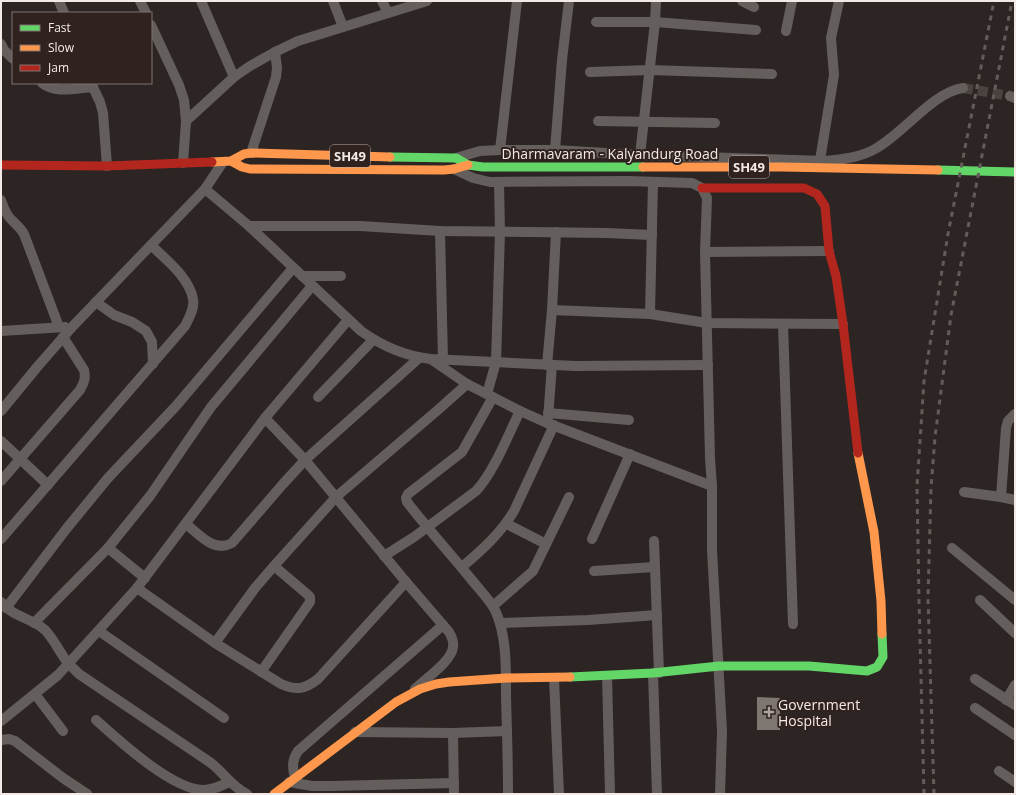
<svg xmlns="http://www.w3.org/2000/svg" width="1016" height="795" viewBox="0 0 1016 795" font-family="'Open Sans',sans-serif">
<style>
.building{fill:#7e7671}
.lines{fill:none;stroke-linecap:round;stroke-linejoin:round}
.street-tunnel{stroke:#4a4340;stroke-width:10;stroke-dasharray:10 5;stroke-linecap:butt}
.street{stroke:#645f5d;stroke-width:10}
.fast{stroke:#63d668;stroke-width:9}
.slow{stroke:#ff974d;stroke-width:9}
.jam{stroke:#b3261e;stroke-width:9}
.rail{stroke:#625c5a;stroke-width:3;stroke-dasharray:5 5;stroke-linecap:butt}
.poi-dot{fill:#ada5a2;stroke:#30231f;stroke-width:1.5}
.labels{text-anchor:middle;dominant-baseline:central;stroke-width:4;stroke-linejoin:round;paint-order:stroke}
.shield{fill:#30231f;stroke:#b8aeab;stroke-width:1}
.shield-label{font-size:13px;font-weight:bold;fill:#f3eae7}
.street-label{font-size:14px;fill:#f3eae7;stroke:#30231f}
.poi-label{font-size:14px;fill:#f3eae7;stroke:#30231f;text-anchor:start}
</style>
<rect width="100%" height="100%" fill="#2c2523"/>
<polygon class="building" points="757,697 780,698 780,730 757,730"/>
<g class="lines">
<polyline class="street-tunnel" points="963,88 1010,96"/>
<g class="street">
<polyline points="59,1 64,13"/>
<polyline points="140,1 146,13"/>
<polyline points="201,1 234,77"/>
<polyline points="333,1 343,27"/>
<polyline points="382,1 388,13"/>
<polyline points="742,1 754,7"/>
<polyline points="596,22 655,22 756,30"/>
<polyline points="151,25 179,85 184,100 186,121 183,163"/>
<polyline points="786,31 792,1"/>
<polyline points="1,44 4,50 13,59"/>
<polyline points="590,72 650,70 772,74"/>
<path d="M 42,83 C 56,94 76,88 93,87"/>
<polyline points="91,83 100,102 103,113 107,166"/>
<polyline points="1010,96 1015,98"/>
<polyline points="186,121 234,77 250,66 275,52 298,41 427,1"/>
<polyline points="598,121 715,123"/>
<polyline points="500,150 517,1"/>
<polyline points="555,150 562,60 569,1"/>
<polyline points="251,153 276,77 277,68 275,52"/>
<polyline points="640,155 655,22 656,1"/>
<path d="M 456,158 L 480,151 L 500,150 L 555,150 L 640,155 L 825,161 C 842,159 859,158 875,149 C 903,134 933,92 963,88"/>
<polyline points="820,160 834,75 831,38 839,1"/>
<polyline points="454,169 473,178 490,182 627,181 692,183 702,188 707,198 705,252 710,458 712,486 712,550 722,731 720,794"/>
<path d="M 205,189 L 249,226 L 361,331 C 382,346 404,356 431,359 L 575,366 L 708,365"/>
<path d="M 1,200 C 3,206 5,212 9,217 C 14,223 20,227 24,234 L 59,327"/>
<polyline points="249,226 360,226 440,231 607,233 652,235"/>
<polyline points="440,231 443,360"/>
<polyline points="705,252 829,251"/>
<polyline points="302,276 341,276"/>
<polyline points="96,302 114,315 132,322 146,331 152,342 153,364"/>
<polyline points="552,310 650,314 707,323 843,324"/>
<polyline points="650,314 653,182"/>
<polyline points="783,324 793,624"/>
<polyline points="1,331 65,327"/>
<polyline points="432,360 467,384 520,411 547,423 712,486"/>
<polyline points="547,365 552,310 556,232"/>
<polyline points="487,394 496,362 500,232 499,182"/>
<polyline points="318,397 373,340"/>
<path d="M 493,397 L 462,452 L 408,494 L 406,498 L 407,502 C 427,528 450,553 471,579 C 479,589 489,599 495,610 C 507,635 506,670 506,697 C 507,729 508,762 508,794"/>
<polyline points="1,411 38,366 73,326 205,189 223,162"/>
<polyline points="548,413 629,420"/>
<path d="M 265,418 L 305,460 L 406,582 L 449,632 C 452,637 454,642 453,647 C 452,661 425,679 415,689"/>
<polyline points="548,419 552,365"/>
<polyline points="1,441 48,485"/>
<path d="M 1,481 L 80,390 C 84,383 86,378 84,370 L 63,337"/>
<polyline points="964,492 1001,497 1015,500"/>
<polyline points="1001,497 1006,428 1008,421 1015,414"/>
<path d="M 186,524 C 200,535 214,553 232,543 L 283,484 L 305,460 L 419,358"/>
<polyline points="507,524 546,544"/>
<path d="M 1,539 L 185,326 C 189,318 195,308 193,299 C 189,277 166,260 151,245"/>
<polyline points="592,539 630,454"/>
<polyline points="654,541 659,673"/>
<polyline points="108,548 145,578"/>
<polyline points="952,548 1015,600"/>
<path d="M 384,556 L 414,537 L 476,491 C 494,472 508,435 520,411"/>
<path d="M 462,567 C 482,550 500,534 514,511 L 554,425"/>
<polyline points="594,571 654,567"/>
<path d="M 137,588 L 215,643 L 281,684 C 297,691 305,689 318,679 L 406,582"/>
<polyline points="980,600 1015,633"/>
<path d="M 1,602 C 14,618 32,618 45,630 C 52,637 57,647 63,656 C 67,663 73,668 79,674 L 211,763 C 224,773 232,787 247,794"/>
<polyline points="493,606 533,571 569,497"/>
<polyline points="6,608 67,528 108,478 176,406 293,268"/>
<polyline points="34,623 108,548 150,496 211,407 312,286"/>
<polyline points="500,623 588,620 657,615"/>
<polyline points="99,631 224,718"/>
<polyline points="215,643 255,588 274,566 336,497 439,409 467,384"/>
<polyline points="261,672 310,602 310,597 307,594 274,566"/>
<polyline points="653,673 657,794"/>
<polyline points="607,676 610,794"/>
<polyline points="554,678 559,794"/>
<polyline points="975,679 1015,705"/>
<polyline points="35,694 63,731"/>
<polyline points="1006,700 1015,685"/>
<polyline points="975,708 1015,735"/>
<path d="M 96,720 C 120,741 171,789 203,790 C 213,790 221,786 229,782"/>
<polyline points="1,721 58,675 137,588 265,418 348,320"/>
<polyline points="355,732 453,733 507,731"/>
<polyline points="453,733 454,794"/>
<polyline points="1,740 9,739 15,741 63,778 87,794"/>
<polyline points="999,771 1015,782"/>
<path d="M 295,778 C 292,767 292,760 298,751 L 443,625"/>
<polyline points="289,782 312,786 331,786 454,783"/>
</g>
<g class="fast">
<polyline points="390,157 456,158 468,165 483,167 643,167"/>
<polyline points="938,170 1015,172"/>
<polyline points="570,677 653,673 719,666 809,666 867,671 877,667 883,657 882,634"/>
</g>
<g class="slow">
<polyline points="231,161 242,167 250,169 444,170 454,169 468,165"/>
<polyline points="212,162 231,161 244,154 251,153 390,157"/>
<polyline points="643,167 782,167 938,170"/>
<polyline points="858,453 874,532 881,601 882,634"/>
<polyline points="274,794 396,702 420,689 436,684 449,682 506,678 570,677"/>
</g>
<g class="jam">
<polyline points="1,165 107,166 212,162"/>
<polyline points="702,188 804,188 817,194 825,206 829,251 836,276 843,324 858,453"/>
</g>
<g class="rail">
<polyline points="924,794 919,601 917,486 924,381 948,234 994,1"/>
<polyline points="934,794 928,598 931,488 935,437 951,315 1012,1"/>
</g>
</g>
<path class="poi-dot" d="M767 706h4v4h4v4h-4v4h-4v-4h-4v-4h4z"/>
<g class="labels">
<g class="shield">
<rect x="330" y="145" width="40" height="22" rx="3"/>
<rect x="729" y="156" width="40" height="22" rx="3"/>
</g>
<g class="shield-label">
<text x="350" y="156">SH49</text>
<text x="749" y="167">SH49</text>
</g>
<g class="street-label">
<text x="610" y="153">Dharmavaram - Kalyandurg Road</text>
</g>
<g class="poi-label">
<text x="778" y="704">Government<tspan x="778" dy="16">Hospital</tspan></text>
</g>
</g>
<rect width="1016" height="795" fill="none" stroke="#f3eae7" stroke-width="4"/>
<rect x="12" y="12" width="140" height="72" fill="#30231f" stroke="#7e736f"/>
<rect x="20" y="25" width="20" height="6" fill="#63d668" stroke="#7e736f"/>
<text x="48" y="32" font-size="12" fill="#f3eae7">Fast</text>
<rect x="20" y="45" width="20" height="6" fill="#ff974d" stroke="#7e736f"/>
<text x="48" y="52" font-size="12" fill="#f3eae7">Slow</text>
<rect x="20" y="65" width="20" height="6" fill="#b3261e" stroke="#7e736f"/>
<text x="48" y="72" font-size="12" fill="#f3eae7">Jam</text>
</svg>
